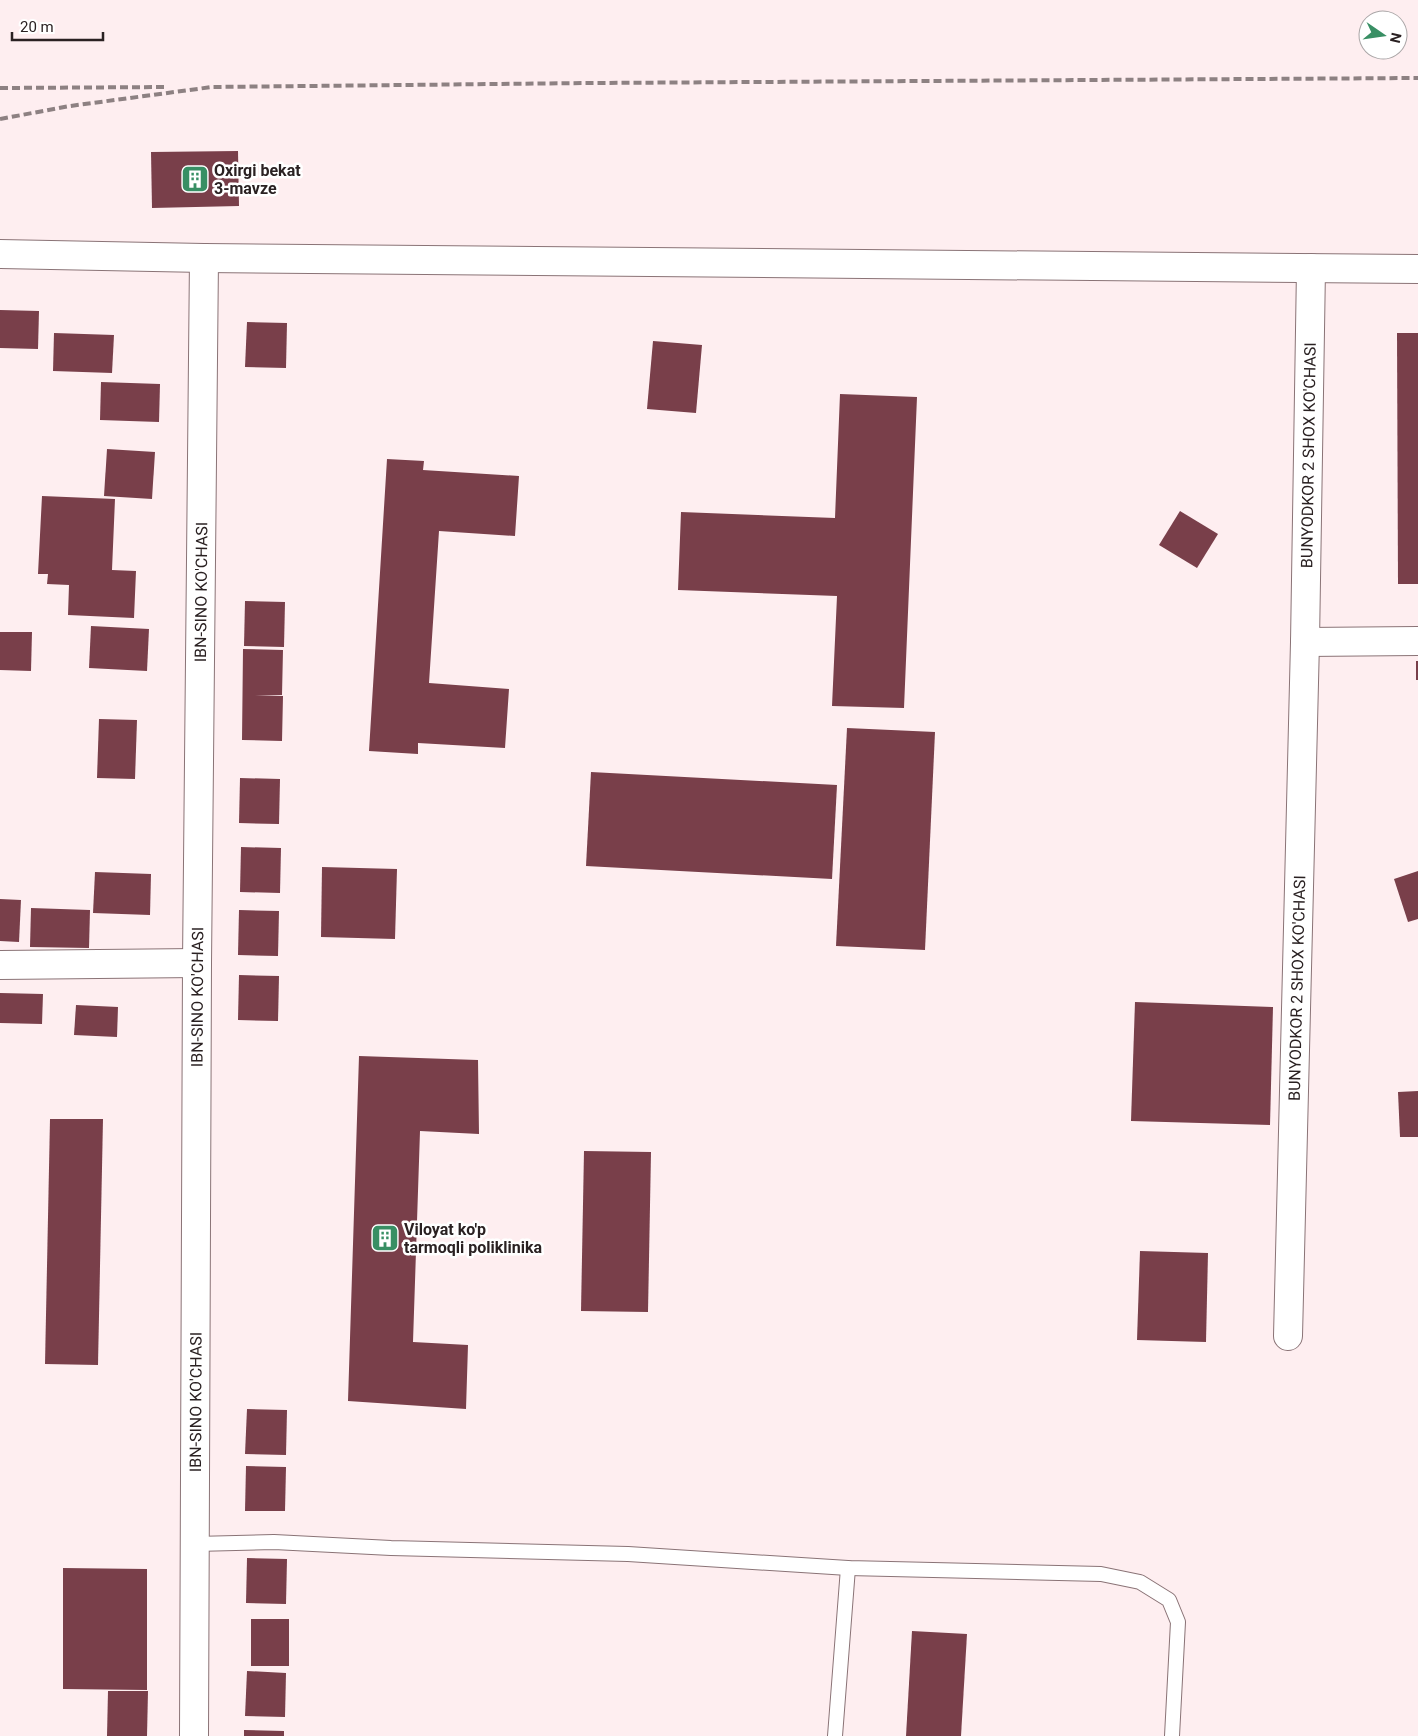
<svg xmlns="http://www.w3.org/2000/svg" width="1418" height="1736" viewBox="0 0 1418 1736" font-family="Roboto,sans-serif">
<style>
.building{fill:#793f4a}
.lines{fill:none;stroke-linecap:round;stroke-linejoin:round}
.service-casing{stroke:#8a7376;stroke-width:16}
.minor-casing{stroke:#8a7376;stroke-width:30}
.secondary-casing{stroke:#8a7376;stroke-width:30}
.service{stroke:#fff;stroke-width:14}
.minor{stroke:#fff;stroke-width:28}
.secondary{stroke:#fff;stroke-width:28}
.rail{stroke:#8d8182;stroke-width:4;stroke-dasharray:8 4;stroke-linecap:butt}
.labels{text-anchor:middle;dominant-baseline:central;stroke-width:5;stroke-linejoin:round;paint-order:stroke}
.poi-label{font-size:16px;font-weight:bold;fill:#2a2122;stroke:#fff;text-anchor:start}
.street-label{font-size:16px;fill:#2a2122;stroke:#fff}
</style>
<rect width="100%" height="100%" fill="#feeef0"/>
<g class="building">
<polygon points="238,151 239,206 152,208 151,152"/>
<polygon points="0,310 39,311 38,349 0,348"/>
<polygon points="247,322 287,323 286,368 245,367"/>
<polygon points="54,333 114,335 112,373 53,371"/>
<polygon points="1397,333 1418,333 1418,584 1398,584"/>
<polygon points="653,341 702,345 696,413 647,409"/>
<polygon points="101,382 160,384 159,422 100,420"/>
<polygon points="840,394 917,397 904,708 832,706 837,596 678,590 681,512 835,518"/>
<polygon points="107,449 155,452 152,499 104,496"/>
<polygon points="387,459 424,461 423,470 519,476 515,536 439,531 429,683 509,689 505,748 418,743 418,754 369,751"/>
<polygon points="42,496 115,499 112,570 136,571 134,618 68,615 69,585 47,584 48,574 38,574"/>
<polygon points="1180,511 1218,534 1197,568 1159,545"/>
<polygon points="245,601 285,602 284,647 244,646"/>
<polygon points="91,626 149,629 147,671 89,668"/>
<polygon points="0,632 32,632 31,671 0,670"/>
<polygon points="243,649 283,650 282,695 255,695 283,696 282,741 242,740"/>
<rect x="1416" y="661" width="2" height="19"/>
<polygon points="99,719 137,720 135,779 97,778"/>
<polygon points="847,728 935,732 925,950 836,946"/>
<polygon points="591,772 837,785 832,879 586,866"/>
<polygon points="240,778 280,779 279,824 239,823"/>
<polygon points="241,847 281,848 280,893 240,892"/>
<polygon points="322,867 397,869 395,939 321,937"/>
<polygon points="1418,871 1418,919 1408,922 1394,879"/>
<polygon points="95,872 151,874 150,915 93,913"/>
<polygon points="0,899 21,900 19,942 0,941"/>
<polygon points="31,908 90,910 89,948 30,947"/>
<polygon points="239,910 279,911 278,956 238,955"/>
<polygon points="239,975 279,976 278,1021 238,1020"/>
<polygon points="0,993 43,994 42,1024 0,1023"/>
<polygon points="1135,1002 1273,1007 1270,1125 1131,1121"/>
<polygon points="76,1005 118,1007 117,1037 74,1035"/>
<polygon points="359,1056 478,1060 479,1134 420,1131 413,1342 468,1345 466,1409 348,1401"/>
<polygon points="1418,1091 1418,1137 1400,1137 1398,1092"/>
<polygon points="50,1119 103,1119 98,1365 45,1364"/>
<polygon points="584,1151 651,1152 648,1312 581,1311"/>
<polygon points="1140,1251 1208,1253 1206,1342 1137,1340"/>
<polygon points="247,1409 287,1410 286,1455 245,1454"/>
<polygon points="246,1466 286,1467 285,1511 245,1511"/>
<polygon points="247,1558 287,1559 286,1604 246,1603"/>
<polygon points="63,1568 147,1569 147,1690 63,1689"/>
<rect x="251" y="1619" width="38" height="47"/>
<polygon points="912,1631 967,1634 961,1736 906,1736"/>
<polygon points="247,1671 286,1673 285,1717 245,1716"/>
<polygon points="108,1691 148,1691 147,1736 107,1736"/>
<polygon points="244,1730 284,1731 284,1736 244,1736"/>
</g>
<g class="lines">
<g class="service-casing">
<g id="service">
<polyline points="195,1544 274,1542 391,1548 628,1554 848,1568 1101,1574 1140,1582 1169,1600 1178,1622 1172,1736"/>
<polyline points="835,1736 848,1568"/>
</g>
</g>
<g class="minor-casing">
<g id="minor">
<polyline points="0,254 204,258 1418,269"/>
<polyline points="1305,642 1418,641"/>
<polyline points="0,965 197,963"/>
<path id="s1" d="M 1288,1336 L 1305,642 L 1311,268"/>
</g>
</g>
<g class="secondary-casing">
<g id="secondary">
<path id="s2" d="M 194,1736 L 197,963 L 204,258"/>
</g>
</g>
<use href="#service" class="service"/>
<use href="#minor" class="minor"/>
<use href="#secondary" class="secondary"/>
<g class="rail">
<polyline points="0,88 167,87"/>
<polyline points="0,119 70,106 212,87 592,83 1418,78"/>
</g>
</g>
<defs>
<g id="building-square" transform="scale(1.4375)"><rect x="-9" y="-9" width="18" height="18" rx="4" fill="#388f64" stroke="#fff"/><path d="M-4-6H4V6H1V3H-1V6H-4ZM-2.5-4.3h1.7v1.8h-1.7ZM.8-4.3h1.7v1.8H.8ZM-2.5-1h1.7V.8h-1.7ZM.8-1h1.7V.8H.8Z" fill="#fff"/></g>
</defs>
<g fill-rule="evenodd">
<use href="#building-square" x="195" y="179"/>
<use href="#building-square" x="385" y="1238"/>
</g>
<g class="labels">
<g class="poi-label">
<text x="214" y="170">Oxirgi bekat<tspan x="214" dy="18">3-mavze</tspan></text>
<text x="404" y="1229">Viloyat ko'p<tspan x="404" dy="18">tarmoqli poliklinika</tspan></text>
</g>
<g class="street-label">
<text stroke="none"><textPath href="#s1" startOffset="881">BUNYODKOR 2 SHOX KO'CHASI</textPath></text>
<text stroke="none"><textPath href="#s2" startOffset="1144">IBN-SINO KO'CHASI</textPath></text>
<text stroke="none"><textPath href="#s1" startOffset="348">BUNYODKOR 2 SHOX KO'CHASI</textPath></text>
<text stroke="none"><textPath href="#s2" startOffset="739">IBN-SINO KO'CHASI</textPath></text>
<text stroke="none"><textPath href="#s2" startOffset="334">IBN-SINO KO'CHASI</textPath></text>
</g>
</g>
<g transform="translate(1383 35) rotate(103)"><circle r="24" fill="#ffffff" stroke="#aaa6a7"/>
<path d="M0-4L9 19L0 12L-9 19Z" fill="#388f64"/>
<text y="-8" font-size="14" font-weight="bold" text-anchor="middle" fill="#2a2122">N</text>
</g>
<path d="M12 32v8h91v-8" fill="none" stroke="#2a2122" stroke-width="2.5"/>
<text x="20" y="32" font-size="15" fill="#2a2122" stroke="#ffffff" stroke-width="4" paint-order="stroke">20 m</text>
</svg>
